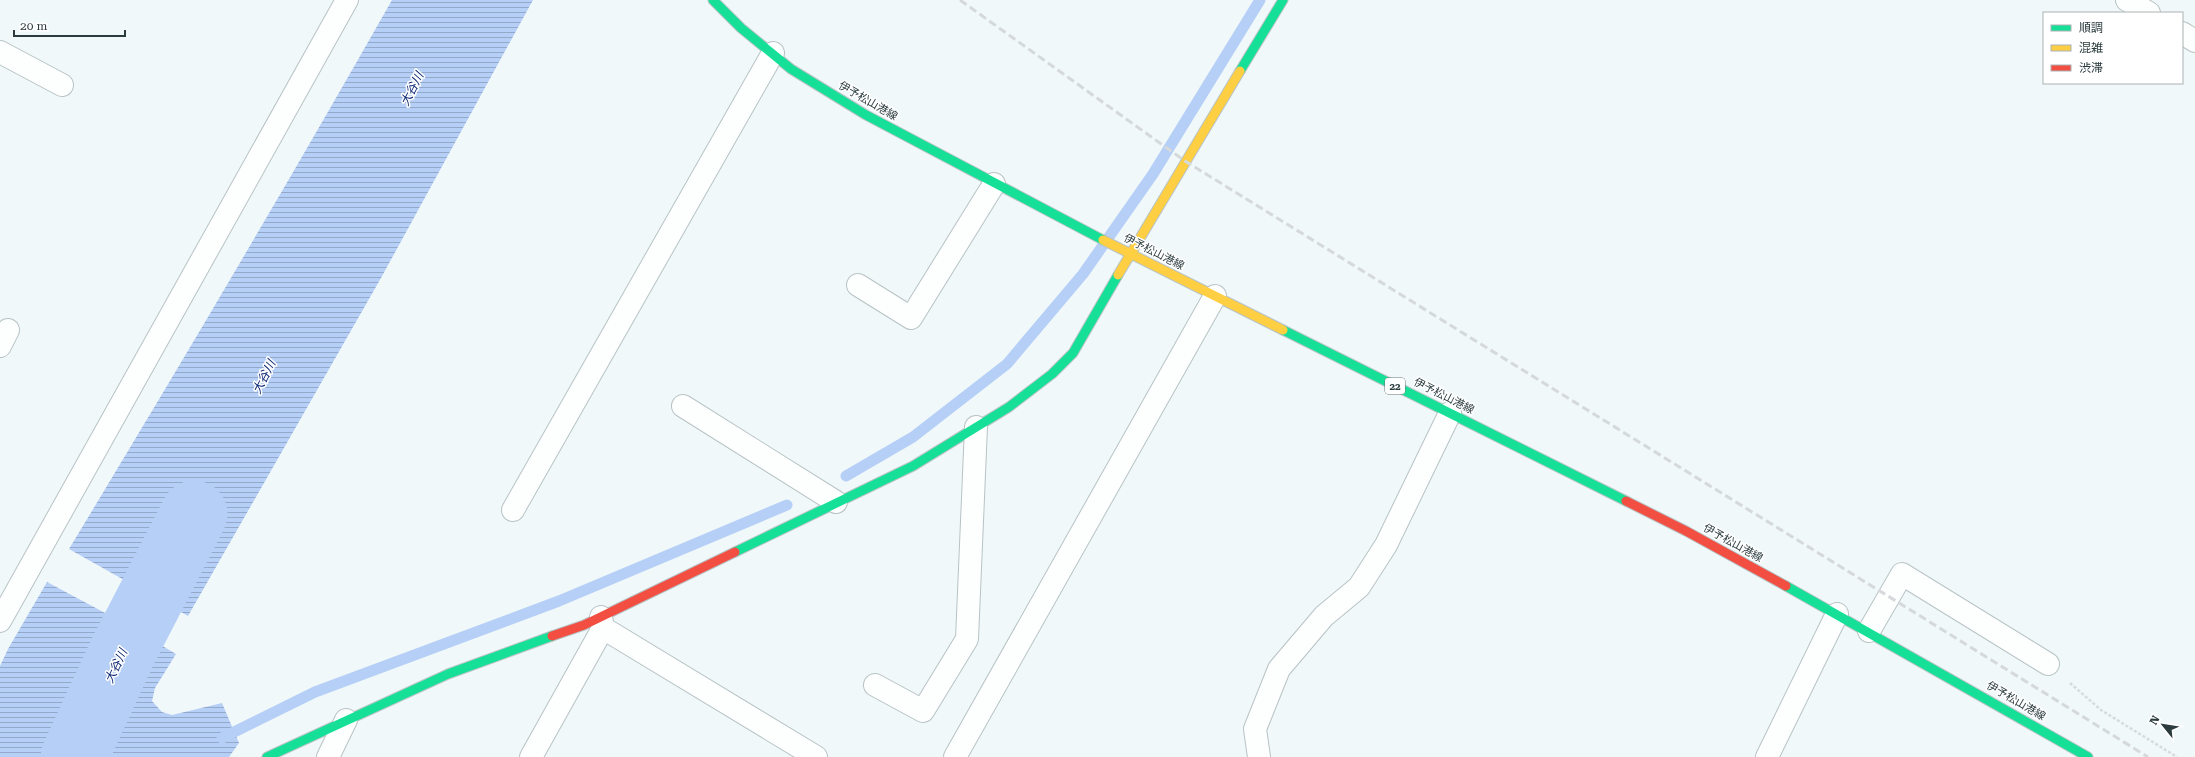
<svg xmlns="http://www.w3.org/2000/svg" width="2195" height="757" viewBox="0 0 2195 757" font-family="'Roboto Serif','Noto Sans JP',serif">
<style>
.water{fill:url(#water-rules)}
.lines{fill:none;stroke-linecap:round;stroke-linejoin:round}
.stream{stroke:#b6cff6;stroke-width:11}
.river{stroke:#b6cff6;stroke-width:67}
.street-casing{stroke:#b8c3c5;stroke-width:24}
.fast-casing{stroke:#b8c3c5;stroke-width:11}
.slow-casing{stroke:#b8c3c5;stroke-width:11}
.jam-casing{stroke:#b8c3c5;stroke-width:11}
.path{stroke:#d8dbdc;stroke-width:2.5;stroke-dasharray:3 2;stroke-linecap:butt}
.street{stroke:#fdfefe;stroke-width:22}
.fast{stroke:#16e098;stroke-width:9}
.slow{stroke:#ffcf43;stroke-width:9}
.jam{stroke:#f24e42;stroke-width:9}
.rail{stroke:#d6d9db;stroke-width:3;stroke-dasharray:8 4;stroke-linecap:butt}
.labels{text-anchor:middle;dominant-baseline:central;stroke-width:3;stroke-linejoin:round;paint-order:stroke}
.shield{fill:#fff;stroke:#6b7678;stroke-width:1}
.shield-label{font-size:10px;font-weight:bold;fill:#2c3c3e}
.street-label{font-size:11px;fill:#2c3c3e;stroke:#fff}
.water-label{font-size:12px;font-style:italic;fill:#001f6d;stroke:#fff}
</style>
<defs>
<pattern id="water-rules" width="6" height="5" patternUnits="userSpaceOnUse"><rect width="6" height="5" fill="#b6cff6"/><path d="M0 2.5h6" fill="none" stroke="#94a9c9"/></pattern>
</defs>
<rect width="100%" height="100%" fill="#f0f8fa"/>
<g class="water">
<path d="M 392,0 L 533,0 L 381,278 L 188,616 L 69,549 C 179,367 287,185 392,0 Z"/>
<polygon points="47,582 107,614 103,621 113,626 117,619 176,654 155,688 152,701 162,712 172,715 222,703 239,743 229,757 0,757 0,666 8,649"/>
</g>
<g class="lines">
<g class="stream">
<polyline points="846,476 913,437 1007,364 1083,274 1153,174 1260,0"/>
<polyline points="222,738 315,692 559,601 787,505"/>
</g>
<polyline class="river" points="74,757 122,653 194,514"/>
<g class="street-casing">
<g id="street">
<polyline points="2127,0 2149,13"/>
<polyline points="2182,33 2195,41"/>
<polyline points="0,52 62,85"/>
<polyline points="858,285 911,318 994,184"/>
<polyline points="0,346 8,330"/>
<polyline points="683,406 836,502"/>
<polyline points="513,510 773,53"/>
<polyline points="0,621 347,0"/>
<polyline points="603,628 816,757"/>
<polyline points="1869,631 1902,574 2048,664"/>
<polyline points="875,685 923,711 967,639 976,427"/>
<polyline points="328,757 346,720"/>
<polyline points="531,757 603,628 601,617"/>
<polyline points="955,757 1215,296"/>
<polyline points="1259,757 1255,729 1279,669 1324,616 1359,587 1386,545 1450,413"/>
<polyline points="1767,757 1837,614"/>
</g>
</g>
<g class="fast-casing">
<g id="fast">
<polyline points="713,0 741,28 791,69 866,115 1103,240"/>
<polyline points="1240,71 1283,0"/>
<polyline points="1283,330 1626,501"/>
<polyline points="735,552 913,466 1009,407 1052,374 1073,353 1118,275"/>
<polyline points="1786,586 2088,757"/>
<polyline points="267,757 448,674 552,636"/>
</g>
</g>
<g class="slow-casing">
<g id="slow">
<polyline points="1103,240 1283,330"/>
<polyline points="1118,275 1240,71"/>
</g>
</g>
<g class="jam-casing">
<g id="jam">
<polyline points="1626,501 1686,531 1786,586"/>
<polyline points="552,636 584,625 735,552"/>
</g>
</g>
<polyline class="path" points="2070,683 2101,710 2177,757"/>
<use href="#street" class="street"/>
<use href="#fast" class="fast"/>
<use href="#slow" class="slow"/>
<use href="#jam" class="jam"/>
<polyline class="rail" points="960,0 1185,161 2148,757"/>
</g>
<g class="labels">
<rect class="shield" x="1385" y="378" width="20" height="16" rx="3"/>
<g class="shield-label">
<text x="1395" y="386">22</text>
</g>
<g class="street-label">
<text transform="translate(868 101) rotate(30)">伊予松山港線</text>
<text transform="translate(1154 252) rotate(27)">伊予松山港線</text>
<text transform="translate(1444 396) rotate(27)">伊予松山港線</text>
<text transform="translate(1733 543) rotate(29)">伊予松山港線</text>
<text transform="translate(2016 701) rotate(30)">伊予松山港線</text>
</g>
<g class="water-label">
<text transform="translate(412 89) rotate(-63)">大谷川</text>
<text transform="translate(264 377) rotate(-63)">大谷川</text>
<text transform="translate(116 666) rotate(-65)">大谷川</text>
</g>
</g>
<rect x="2043" y="12" width="140" height="72" fill="#ffffff" stroke="#abb1b2"/>
<rect x="2051" y="25" width="20" height="6" fill="#16e098" stroke="#abb1b2"/>
<text x="2079" y="32" font-size="12" fill="#2c3c3e">順調</text>
<rect x="2051" y="45" width="20" height="6" fill="#ffcf43" stroke="#abb1b2"/>
<text x="2079" y="52" font-size="12" fill="#2c3c3e">混雑</text>
<rect x="2051" y="65" width="20" height="6" fill="#f24e42" stroke="#abb1b2"/>
<text x="2079" y="72" font-size="12" fill="#2c3c3e">渋滞</text>
<g transform="translate(2163 725) rotate(300)" stroke="#ffffff" stroke-width="3" paint-order="stroke">
<path d="M0-3L7 15L0 10L-7 15Z" fill="#2c3c3e"/>
<text y="-6" font-size="11" font-weight="bold" text-anchor="middle" fill="#2c3c3e">N</text>
</g>
<path d="M14 30v6h111v-6" fill="none" stroke="#2c3c3e" stroke-width="2"/>
<text x="20" y="30" font-size="12" fill="#2c3c3e" stroke="#ffffff" stroke-width="3" paint-order="stroke">20 m</text>
</svg>
